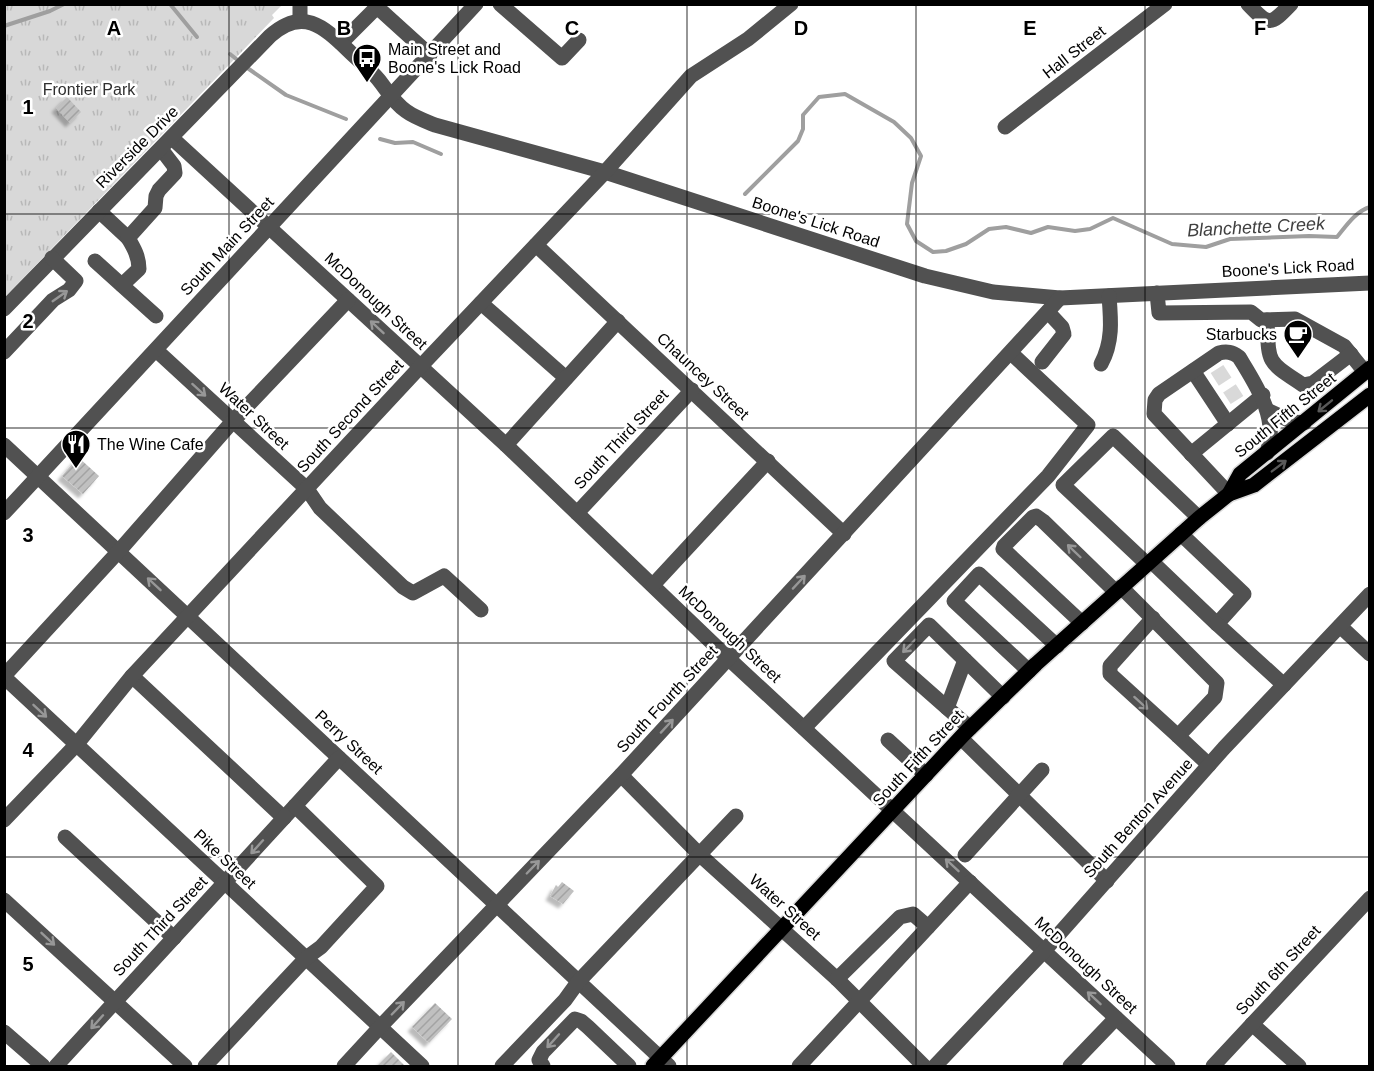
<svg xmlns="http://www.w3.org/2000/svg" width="1374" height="1071" viewBox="0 0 1374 1071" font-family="Arial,sans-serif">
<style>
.park{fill:url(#park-tufts)}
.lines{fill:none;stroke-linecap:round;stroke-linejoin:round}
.stream{stroke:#9f9f9f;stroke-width:4}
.building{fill:url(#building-hatch);filter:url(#shadow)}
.minor-tunnel{stroke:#d9d9d9;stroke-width:15;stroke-dasharray:15 8;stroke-linecap:butt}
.major-casing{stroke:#dbdbdb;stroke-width:18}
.minor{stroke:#515151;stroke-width:15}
.major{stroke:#000;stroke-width:15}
.oneway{stroke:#979797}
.oneway2{stroke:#595959}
.grid{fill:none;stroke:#000;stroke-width:1.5;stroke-opacity:0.55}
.labels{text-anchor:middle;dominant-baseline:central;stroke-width:5;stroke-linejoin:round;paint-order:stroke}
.poi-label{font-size:16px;fill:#000;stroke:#fff;text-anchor:start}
.street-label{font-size:16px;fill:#000;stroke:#fff}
.park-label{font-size:16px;fill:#2f2f2f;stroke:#fff}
.water-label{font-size:18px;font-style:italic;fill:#404040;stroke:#fff}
.grid-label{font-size:20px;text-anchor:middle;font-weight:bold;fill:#000;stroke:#fff;stroke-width:5;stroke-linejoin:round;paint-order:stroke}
</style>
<defs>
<pattern id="park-tufts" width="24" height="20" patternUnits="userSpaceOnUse" patternTransform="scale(1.5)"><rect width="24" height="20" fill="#d8d8d8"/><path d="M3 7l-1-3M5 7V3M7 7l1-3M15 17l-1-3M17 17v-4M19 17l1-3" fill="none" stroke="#b8b8b8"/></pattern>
<pattern id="building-hatch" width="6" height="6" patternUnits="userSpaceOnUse" patternTransform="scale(1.5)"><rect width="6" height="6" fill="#c0c0c0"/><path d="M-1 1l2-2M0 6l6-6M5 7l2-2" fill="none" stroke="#a3a3a3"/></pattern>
<filter id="shadow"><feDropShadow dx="-4.5" dy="4.5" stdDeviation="1.5" flood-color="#0004"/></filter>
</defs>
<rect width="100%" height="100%" fill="#fff"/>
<polygon class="park" points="5,5 282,5 272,15 274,18 5,297"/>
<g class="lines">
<g class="stream">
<polyline points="170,4 197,37"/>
<polyline points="4,26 50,11 64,4"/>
<polyline points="230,54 240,62"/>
<polyline points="246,67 286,95 346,119"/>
<polyline points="380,139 395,143 413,142 441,154"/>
<path d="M 745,194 L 798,141 L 803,129 L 803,115 L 819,97 L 845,94 L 894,122 L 911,138 L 921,156 L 912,183 L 907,224 L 916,241 L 933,252 L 946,251 L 966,244 L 989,229 L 1006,227 L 1031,233 L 1048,227 L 1075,231 L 1090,229 L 1113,218 L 1172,244 L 1206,247 L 1230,239 L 1309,236 L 1337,237 C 1346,226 1356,211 1370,207"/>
</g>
</g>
<g class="building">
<polygon points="67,97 81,112 70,123 56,108"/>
<polygon points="78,457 99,476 83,494 62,476"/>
<polygon points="562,882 574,891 563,904 550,896 556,885 558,887"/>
<polygon points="435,1003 452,1019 429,1043 412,1027"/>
<polygon points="391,1052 404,1065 402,1066 377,1066"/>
</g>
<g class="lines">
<polyline class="minor-tunnel" points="1217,369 1237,400"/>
<g class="major-casing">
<g id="major">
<polyline points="1229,494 1240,474 1370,368"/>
<polyline points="653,1066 964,734 1036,664 1199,518 1229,494 1254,485 1370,395"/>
</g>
</g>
<g class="minor">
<polyline points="300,4 300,21"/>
<polyline points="500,4 562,58 579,40"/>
<path d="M 1248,4 C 1269,26 1270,26 1291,4"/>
<polyline points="341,43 377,7 430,55"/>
<polyline points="1005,127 1165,4"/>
<polyline points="172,138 506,445 729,659 1168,1066"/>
<polyline points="99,211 128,238"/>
<polyline points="536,245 844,534"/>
<polyline points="95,261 156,316"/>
<path d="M 122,285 L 139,269 C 139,257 134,248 128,238 L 155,208 L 156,196 L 159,190 L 175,173 L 174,166 L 161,149"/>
<polyline points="1157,293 1159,313 1251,312 1261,320 1295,319 1344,346 1365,372"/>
<polyline points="481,303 566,378"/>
<path d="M 4,309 L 270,36 C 302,7 323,26 348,50 C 358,60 370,69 378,79 C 387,90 394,103 406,111 C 414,117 425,121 435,125 L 605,172 L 925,276 L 993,292 L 1060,298 L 1370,283"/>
<path d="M 1267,320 C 1269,365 1266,360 1303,385 L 1313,383 L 1351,354"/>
<polyline points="156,350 307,489 320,508 403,587 413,593 444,576 481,610"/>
<polyline points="4,352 53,300 69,290 76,281 52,258"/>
<polyline points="1042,362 1064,334 1062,327 1048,312"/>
<path d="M 1101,364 C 1113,342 1111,320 1109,296"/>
<polyline points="1193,371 1228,424"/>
<polyline points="1267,410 1293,422 1304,423"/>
<polyline points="4,445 669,1066"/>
<polyline points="506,445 618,321"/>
<polyline points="1191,454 1263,395"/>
<path d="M 1229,494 L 1154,414 L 1155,400 L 1159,394 L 1219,353 C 1227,351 1232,352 1239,357 C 1256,385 1279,418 1267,453"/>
<polyline points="4,513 476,4"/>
<polyline points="577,513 692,390"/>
<polyline points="1151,561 1217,624 1244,594 1181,534"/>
<polyline points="1147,564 1063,485 1113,436 1199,518"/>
<polyline points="653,585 768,461"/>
<polyline points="1121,587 1217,683 1215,697 1178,736 1209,765"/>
<polyline points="1153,618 1110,666 1110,674 1178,736"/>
<polyline points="1082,623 1003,549 1004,546 1033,517 1036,516 1043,521 1116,592"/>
<polyline points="1217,624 1284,685"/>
<polyline points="1340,626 1370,654"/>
<polyline points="1029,671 954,601 979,574 1057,646"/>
<polyline points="4,676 119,551 233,421 348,300"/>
<polyline points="132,676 284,818"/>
<polyline points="4,677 422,1066"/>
<polyline points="947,708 965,660"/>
<polyline points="804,728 1048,476 1088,425 1011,353"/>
<polyline points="970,728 894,661 929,625 1003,697"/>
<polyline points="961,738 1107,881"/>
<polyline points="888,740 926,775"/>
<polyline points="621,775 700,855 837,979 924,1066"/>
<polyline points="4,820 76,745 132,676 420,367 605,172 691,76 748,39 791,4"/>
<polyline points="65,837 174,938"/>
<polyline points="965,855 1042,770"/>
<polyline points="4,900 185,1066"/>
<polyline points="837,979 900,917 913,914 928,927"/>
<polyline points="1252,1024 1299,1066"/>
<polyline points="4,1032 43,1066"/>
<polyline points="56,1066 339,758"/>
<polyline points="205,1066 306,958 321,947 377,886 295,806"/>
<polyline points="344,1066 380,1027 621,775 1060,298"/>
<polyline points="502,1066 565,1000 578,982 736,816"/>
<polyline points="543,1066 539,1060 543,1052 575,1019 581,1021 588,1027 629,1066"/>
<polyline points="799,1066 970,882"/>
<polyline points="935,1066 1044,951 1224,748 1370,594"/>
<polyline points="1070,1066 1116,1018"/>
<polyline points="1213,1066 1370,898"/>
</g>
<use href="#major" class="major"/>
</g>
<defs><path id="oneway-shaft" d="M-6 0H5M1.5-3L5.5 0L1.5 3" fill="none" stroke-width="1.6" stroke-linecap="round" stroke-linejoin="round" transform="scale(1.5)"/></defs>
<g class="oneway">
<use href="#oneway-shaft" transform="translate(60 296) rotate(-35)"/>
<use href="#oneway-shaft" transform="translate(377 327) rotate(-137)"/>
<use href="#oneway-shaft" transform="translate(199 390) rotate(42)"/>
<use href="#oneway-shaft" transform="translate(1074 551) rotate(-136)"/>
<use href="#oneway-shaft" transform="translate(799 582) rotate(-47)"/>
<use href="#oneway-shaft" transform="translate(154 584) rotate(-137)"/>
<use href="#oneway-shaft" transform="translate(909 646) rotate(134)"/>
<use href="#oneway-shaft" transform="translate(1141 703) rotate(42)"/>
<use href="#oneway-shaft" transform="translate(40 711) rotate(43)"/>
<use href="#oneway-shaft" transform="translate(667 726) rotate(-47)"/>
<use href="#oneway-shaft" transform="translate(257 847) rotate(132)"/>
<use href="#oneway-shaft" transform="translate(952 865) rotate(-137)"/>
<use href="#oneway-shaft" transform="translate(533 867) rotate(-46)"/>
<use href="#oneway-shaft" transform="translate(48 939) rotate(43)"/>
<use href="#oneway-shaft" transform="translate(1094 998) rotate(-137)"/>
<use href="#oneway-shaft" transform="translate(398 1008) rotate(-46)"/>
<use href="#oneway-shaft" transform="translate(97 1022) rotate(132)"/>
<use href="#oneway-shaft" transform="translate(553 1041) rotate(132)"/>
</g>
<g class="oneway2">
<use href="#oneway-shaft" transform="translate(1325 406) rotate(141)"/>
<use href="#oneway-shaft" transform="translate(1279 466) rotate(-37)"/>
</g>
<path class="grid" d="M 229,4 L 229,1066M 458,4 L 458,1066M 687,4 L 687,1066M 916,4 L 916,1066M 1145,4 L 1145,1066M 4,214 L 1370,214M 4,428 L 1370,428M 4,643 L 1370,643M 4,857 L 1370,857"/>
<defs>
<g id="bus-pin" transform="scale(1.5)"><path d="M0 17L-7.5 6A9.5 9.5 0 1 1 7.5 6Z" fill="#000" stroke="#fff"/><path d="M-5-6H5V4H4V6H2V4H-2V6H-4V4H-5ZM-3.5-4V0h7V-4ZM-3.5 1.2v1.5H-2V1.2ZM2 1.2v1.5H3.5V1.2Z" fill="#fff"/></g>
<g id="cafe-pin" transform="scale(1.5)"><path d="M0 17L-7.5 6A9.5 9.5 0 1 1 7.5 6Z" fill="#000" stroke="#fff"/><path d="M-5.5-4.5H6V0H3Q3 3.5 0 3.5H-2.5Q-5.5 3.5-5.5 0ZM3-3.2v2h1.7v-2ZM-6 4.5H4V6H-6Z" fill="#fff"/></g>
<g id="restaurant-pin" transform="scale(1.5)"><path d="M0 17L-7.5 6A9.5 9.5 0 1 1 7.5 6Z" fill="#000" stroke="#fff"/><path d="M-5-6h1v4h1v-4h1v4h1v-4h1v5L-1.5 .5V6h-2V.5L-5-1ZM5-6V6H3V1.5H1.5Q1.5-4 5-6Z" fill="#fff"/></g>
</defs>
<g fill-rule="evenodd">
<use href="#bus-pin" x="367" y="58"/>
<use href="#cafe-pin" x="1298" y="334"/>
<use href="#restaurant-pin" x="76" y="444"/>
</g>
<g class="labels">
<g class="poi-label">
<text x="388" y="49">Main Street and<tspan x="388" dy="18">Boone's Lick Road</tspan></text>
<text x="1277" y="334" text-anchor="end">Starbucks</text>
<text x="97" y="444">The Wine Cafe</text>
</g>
<g class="street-label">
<text transform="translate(1074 52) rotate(-38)">Hall Street</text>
<text transform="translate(137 147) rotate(-45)">Riverside Drive</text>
<text transform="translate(816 222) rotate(18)">Boone's Lick Road</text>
<text transform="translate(227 246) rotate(-47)">South Main Street</text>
<text transform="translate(1288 268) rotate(-3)">Boone's Lick Road</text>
<text transform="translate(376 301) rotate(43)">McDonough Street</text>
<text transform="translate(703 376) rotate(43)">Chauncey Street</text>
<text transform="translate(1285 415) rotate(-39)">South Fifth Street</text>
<text transform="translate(254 416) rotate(43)">Water Street</text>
<text transform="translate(350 416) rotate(-47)">South Second Street</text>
<text transform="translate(621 439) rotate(-47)">South Third Street</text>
<text transform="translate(730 634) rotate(43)">McDonough Street</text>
<text transform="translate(667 699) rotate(-47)">South Fourth Street</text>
<text transform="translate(349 742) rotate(43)">Perry Street</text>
<text transform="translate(918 758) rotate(-47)">South Fifth Street</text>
<text transform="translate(1138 818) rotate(-48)">South Benton Avenue</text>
<text transform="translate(225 859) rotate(43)">Pike Street</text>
<text transform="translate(785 907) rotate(42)">Water Street</text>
<text transform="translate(160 926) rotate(-47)">South Third Street</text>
<text transform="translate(1086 965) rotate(43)">McDonough Street</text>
<text transform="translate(1278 970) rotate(-47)">South 6th Street</text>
</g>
<g class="park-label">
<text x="89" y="89">Frontier Park</text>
</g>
<g class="water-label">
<text transform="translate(1256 227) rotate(-3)">Blanchette Creek</text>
</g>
</g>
<g class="grid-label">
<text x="114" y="35">A</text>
<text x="344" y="35">B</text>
<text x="572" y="35">C</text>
<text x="801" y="35">D</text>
<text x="1030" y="35">E</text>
<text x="1260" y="35">F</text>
<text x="28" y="114">1</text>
<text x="28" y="328">2</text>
<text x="28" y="542">3</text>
<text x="28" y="757">4</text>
<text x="28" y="971">5</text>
</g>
<rect width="1374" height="1071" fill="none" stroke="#000000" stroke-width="12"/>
</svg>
